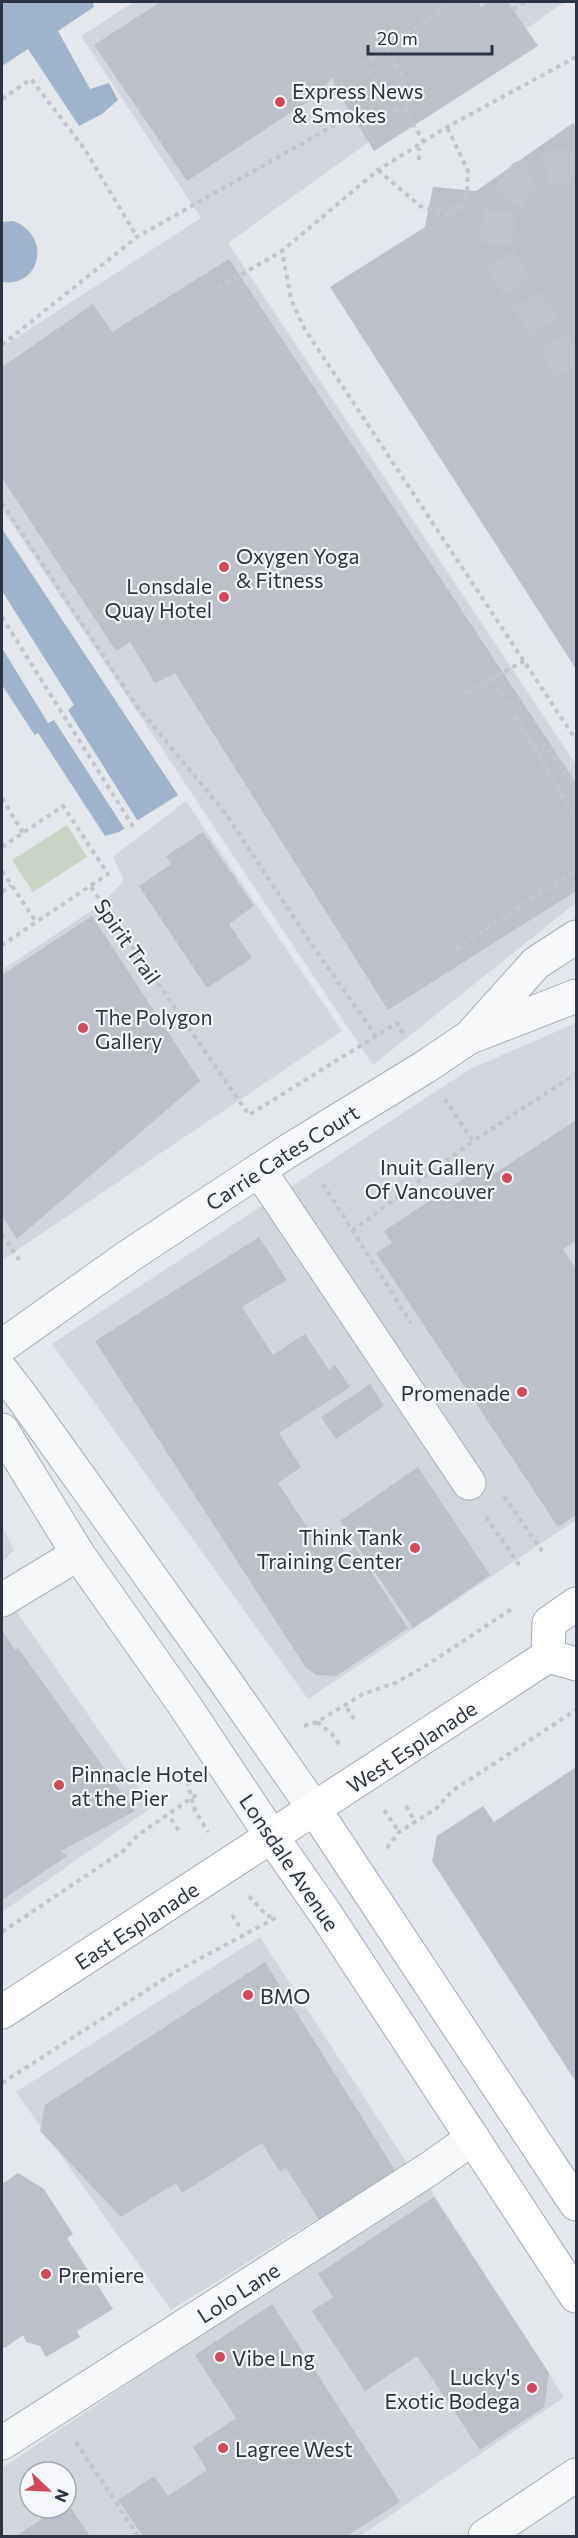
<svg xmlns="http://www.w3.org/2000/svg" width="578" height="2538" viewBox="0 0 578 2538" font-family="Commissioner,sans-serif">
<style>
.built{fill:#d2d6de;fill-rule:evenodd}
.green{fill:#c9d6c5}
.water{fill:#9fb4cc}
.pier{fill:#e4e7ec}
.building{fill:#bbc0ca}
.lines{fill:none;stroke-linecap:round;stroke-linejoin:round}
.minor-tunnel{stroke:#bfc3cb;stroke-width:33;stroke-dasharray:33 16;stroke-linecap:butt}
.minor-casing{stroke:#a9aeb7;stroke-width:35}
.major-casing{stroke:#a3abb8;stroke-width:35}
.path{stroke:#c2c5cb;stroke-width:4;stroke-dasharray:4.5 4.5;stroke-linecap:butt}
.minor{stroke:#f7f8fa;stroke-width:33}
.major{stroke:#fff;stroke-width:33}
.poi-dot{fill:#d1495b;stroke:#f4f6f9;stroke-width:2}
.labels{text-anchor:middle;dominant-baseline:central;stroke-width:4.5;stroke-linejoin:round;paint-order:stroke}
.poi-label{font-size:21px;fill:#2b3445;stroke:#f4f6f9;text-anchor:start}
.street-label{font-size:21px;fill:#2b3445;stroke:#f4f6f9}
</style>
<rect width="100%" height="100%" fill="#e4e7ec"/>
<g class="built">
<polygon points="134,2 564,2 228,243 576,765 576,903 373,1065 2,509 2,347 201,218 81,36"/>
<polygon points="186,801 342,1031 2,1260 2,970 103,903 124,880 113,857"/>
<polygon points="576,1023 576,1520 308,1699 52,1344 470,1069"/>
<polygon points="2,1526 14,1550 2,1562"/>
<polygon points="10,1602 152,1807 2,1912 2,1609"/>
<polygon points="260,1937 407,2163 171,2310 16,2092"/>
<path d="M 427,2184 L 564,2397 L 360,2536 L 2,2536 L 2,2468 ZM 30,2472 L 66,2472 L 66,2508 L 30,2508 Z"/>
</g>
<polygon class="green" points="67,825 87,857 33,892 12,860"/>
<g class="water">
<polygon points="2,2 93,2 94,7 58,31 90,89 109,83 118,100 102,114 79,126 28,49 2,66"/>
<path d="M 13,221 C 52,235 41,288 2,282 L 2,222 Z"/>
<polygon points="2,529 178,795 119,832 105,836 38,733 2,757"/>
</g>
<g class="pier">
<polygon points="2,591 74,705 68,710 139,823 126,831 54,720 48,723 2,648"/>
<polygon points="2,685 36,737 2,760"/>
</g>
<g class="building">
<polygon points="160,2 478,2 481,7 489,2 508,2 538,46 374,151 334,86 333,77 316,96 187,181 94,45"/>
<polygon points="573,123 576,128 576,669 330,287 425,227 433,187 476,191"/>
<polygon points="229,259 576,783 576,891 388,1010 175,673 155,683 130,642 116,651 2,478 2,367 93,304 112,332"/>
<polygon points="203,832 254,906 229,924 252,958 207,988 139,886 171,864 166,856"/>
<polygon points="92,916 200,1081 17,1239 2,1216 2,975"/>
<polygon points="576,1120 576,1241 563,1249 576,1269 576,1515 558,1527 376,1253 392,1243 384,1231 487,1163 494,1174"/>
<polygon points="259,1237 287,1280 242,1307 273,1355 305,1334 329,1370 335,1365 350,1387 279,1433 301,1467 278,1483 313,1536 329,1527 346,1553 355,1547 408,1628 336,1676 317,1675 306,1668 95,1341"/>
<polygon points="370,1384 384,1406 336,1439 321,1417"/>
<polygon points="418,1467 490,1575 413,1628 340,1521"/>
<polygon points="2,1630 15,1650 18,1648 135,1811 61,1851 67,1856 2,1900"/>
<polygon points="576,1767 576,2082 432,1861 437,1836 483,1806 494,1822"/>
<polygon points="265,1962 398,2175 321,2223 286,2168 280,2172 262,2143 182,2193 176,2183 121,2217 40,2131 45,2105"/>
<polygon points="18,2173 44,2189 73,2234 67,2238 113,2309 77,2331 80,2337 46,2357 40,2346 26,2342 23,2335 5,2348 2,2346 2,2184"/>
<polygon points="434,2197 549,2373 544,2407 480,2450 417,2356 365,2391 312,2311 333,2297 318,2274"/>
<polygon points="272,2304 400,2502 347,2536 143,2536 118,2500 154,2476 168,2496 207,2470 193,2447 236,2418 195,2355"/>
<polygon points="66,2501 90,2536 16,2536 58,2508 66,2508"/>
</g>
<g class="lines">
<polyline class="minor-tunnel" points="576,172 561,165 523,177 499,210 496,253 576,378"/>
<g class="minor-casing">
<g id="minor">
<polyline points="474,1032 536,963 576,937"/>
<polyline points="259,1170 469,1483"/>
<path id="s1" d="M 2,1346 L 129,1256 L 288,1151 L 425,1067 L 468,1038 L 576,996"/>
<polyline points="2,1371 22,1397 223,1678 315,1810"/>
<polyline points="2,1430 78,1554 183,1703 272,1837"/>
<polyline points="2,1600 78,1554"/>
<path id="s2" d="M 2,2443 L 429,2169 L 473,2138"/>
<polyline points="485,2536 576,2475"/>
</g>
</g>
<g class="major-casing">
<g id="major">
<polyline points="548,1656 549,1623 576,1604"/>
<polyline points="548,1656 576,1664"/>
<polyline points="315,1810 576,2204"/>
<polyline points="272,1837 327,1916 576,2296"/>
<path id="s3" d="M 2,2012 C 184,1893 367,1776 548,1656"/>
</g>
</g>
<g class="path">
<polyline points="513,9 525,2"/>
<polyline points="386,49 401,72 406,113 424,142"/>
<polyline points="576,57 447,127 378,170 282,251 291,299 304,328 576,740"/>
<polyline points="2,99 31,79 84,148 137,237"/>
<polyline points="406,113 399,109 387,114 372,110 366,100 366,93 377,80 365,63 453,2"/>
<polyline points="419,160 419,148"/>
<polyline points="378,170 420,206 447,214 459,209 467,197 468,171 447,127"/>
<polyline points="450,207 459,209 459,198"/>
<polyline points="218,288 282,251"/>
<polyline points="2,345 137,237 352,115"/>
<polyline points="2,503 136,705 226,814 312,945 376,1036"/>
<polyline points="2,617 134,828"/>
<polyline points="492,678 576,818"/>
<polyline points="457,697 524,661"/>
<polyline points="534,747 543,743 576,788"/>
<polyline points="2,798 23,833"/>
<polyline points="2,847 63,806 108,874 2,945"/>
<polyline points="2,871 36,922"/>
<polyline points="91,887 249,1115 397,1023 404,1034"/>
<polyline points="2,892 11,885"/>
<polyline points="456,949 576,870"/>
<polyline points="445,1099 473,1141 576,1074"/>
<polyline points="323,1184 411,1323"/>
<polyline points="352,1231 473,1141"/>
<polyline points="2,1234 20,1261"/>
<polyline points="504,1496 542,1551"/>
<polyline points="486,1517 520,1566"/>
<polyline points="347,1708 354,1719"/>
<polyline points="317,1722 332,1734 341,1747"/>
<polyline points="304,1726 317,1722 363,1694 395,1683 424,1667 513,1608"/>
<polyline points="187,1781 195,1811 208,1832"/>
<polyline points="406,1806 413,1818"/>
<polyline points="384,1810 399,1832"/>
<polyline points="171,1819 179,1831"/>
<polyline points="387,1848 399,1832 437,1808 452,1791 576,1710"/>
<polyline points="249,1896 267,1916 275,1917"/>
<polyline points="232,1915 241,1929"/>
<polyline points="2,1932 123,1851 138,1835 199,1793"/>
<polyline points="2,2083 175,1972 279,1916"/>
<polyline points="76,2442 138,2536"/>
</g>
<use href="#minor" class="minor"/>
<use href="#major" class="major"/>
</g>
<g class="poi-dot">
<circle cx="280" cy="102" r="6"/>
<circle cx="224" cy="567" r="6"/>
<circle cx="224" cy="597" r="6"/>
<circle cx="83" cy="1028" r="6"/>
<circle cx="507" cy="1178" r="6"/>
<circle cx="522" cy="1392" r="6"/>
<circle cx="415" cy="1548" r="6"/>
<circle cx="59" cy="1785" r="6"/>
<circle cx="248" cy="1995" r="6"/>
<circle cx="46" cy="2274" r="6"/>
<circle cx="220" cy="2357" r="6"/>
<circle cx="532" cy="2388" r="6"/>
<circle cx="223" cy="2448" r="6"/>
</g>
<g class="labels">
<g class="poi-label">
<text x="292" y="90">Express News<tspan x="292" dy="24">&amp; Smokes</tspan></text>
<text x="236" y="555">Oxygen Yoga<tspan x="236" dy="24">&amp; Fitness</tspan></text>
<text x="212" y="585" text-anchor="end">Lonsdale<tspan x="212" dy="24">Quay Hotel</tspan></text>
<text x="95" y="1016">The Polygon<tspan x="95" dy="24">Gallery</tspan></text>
<text x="495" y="1166" text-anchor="end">Inuit Gallery<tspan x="495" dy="24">Of Vancouver</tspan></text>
<text x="510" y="1392" text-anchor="end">Promenade</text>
<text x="403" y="1536" text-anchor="end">Think Tank<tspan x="403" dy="24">Training Center</tspan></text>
<text x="71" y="1773">Pinnacle Hotel<tspan x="71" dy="24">at the Pier</tspan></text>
<text x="260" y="1995">BMO</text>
<text x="58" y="2274">Premiere</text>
<text x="232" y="2357">Vibe Lng</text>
<text x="520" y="2376" text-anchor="end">Lucky's<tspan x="520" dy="24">Exotic Bodega</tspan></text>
<text x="235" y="2448">Lagree West</text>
</g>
<g class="street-label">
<text transform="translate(128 941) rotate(55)">Spirit Trail</text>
<text stroke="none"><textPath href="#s1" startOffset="338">Carrie Cates Court</textPath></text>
<text stroke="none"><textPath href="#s3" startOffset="488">West Esplanade</textPath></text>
<text transform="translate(290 1862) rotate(56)">Lonsdale Avenue</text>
<text stroke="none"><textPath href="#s3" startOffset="160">East Esplanade</textPath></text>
<text stroke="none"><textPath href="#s2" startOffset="280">Lolo Lane</textPath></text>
</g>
</g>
<rect width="578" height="2538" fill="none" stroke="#2b3445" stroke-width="6"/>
<g transform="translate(48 2490) rotate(113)"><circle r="28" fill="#f4f6f9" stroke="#a4a8b1" stroke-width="1.5"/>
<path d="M0-4.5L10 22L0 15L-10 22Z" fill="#d1495b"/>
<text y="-9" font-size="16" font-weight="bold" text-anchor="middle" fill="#2b3445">N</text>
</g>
<path d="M368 45v9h124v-9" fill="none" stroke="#2b3445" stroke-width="3"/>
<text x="377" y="45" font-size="18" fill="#2b3445" stroke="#f4f6f9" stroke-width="4.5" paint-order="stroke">20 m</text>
</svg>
